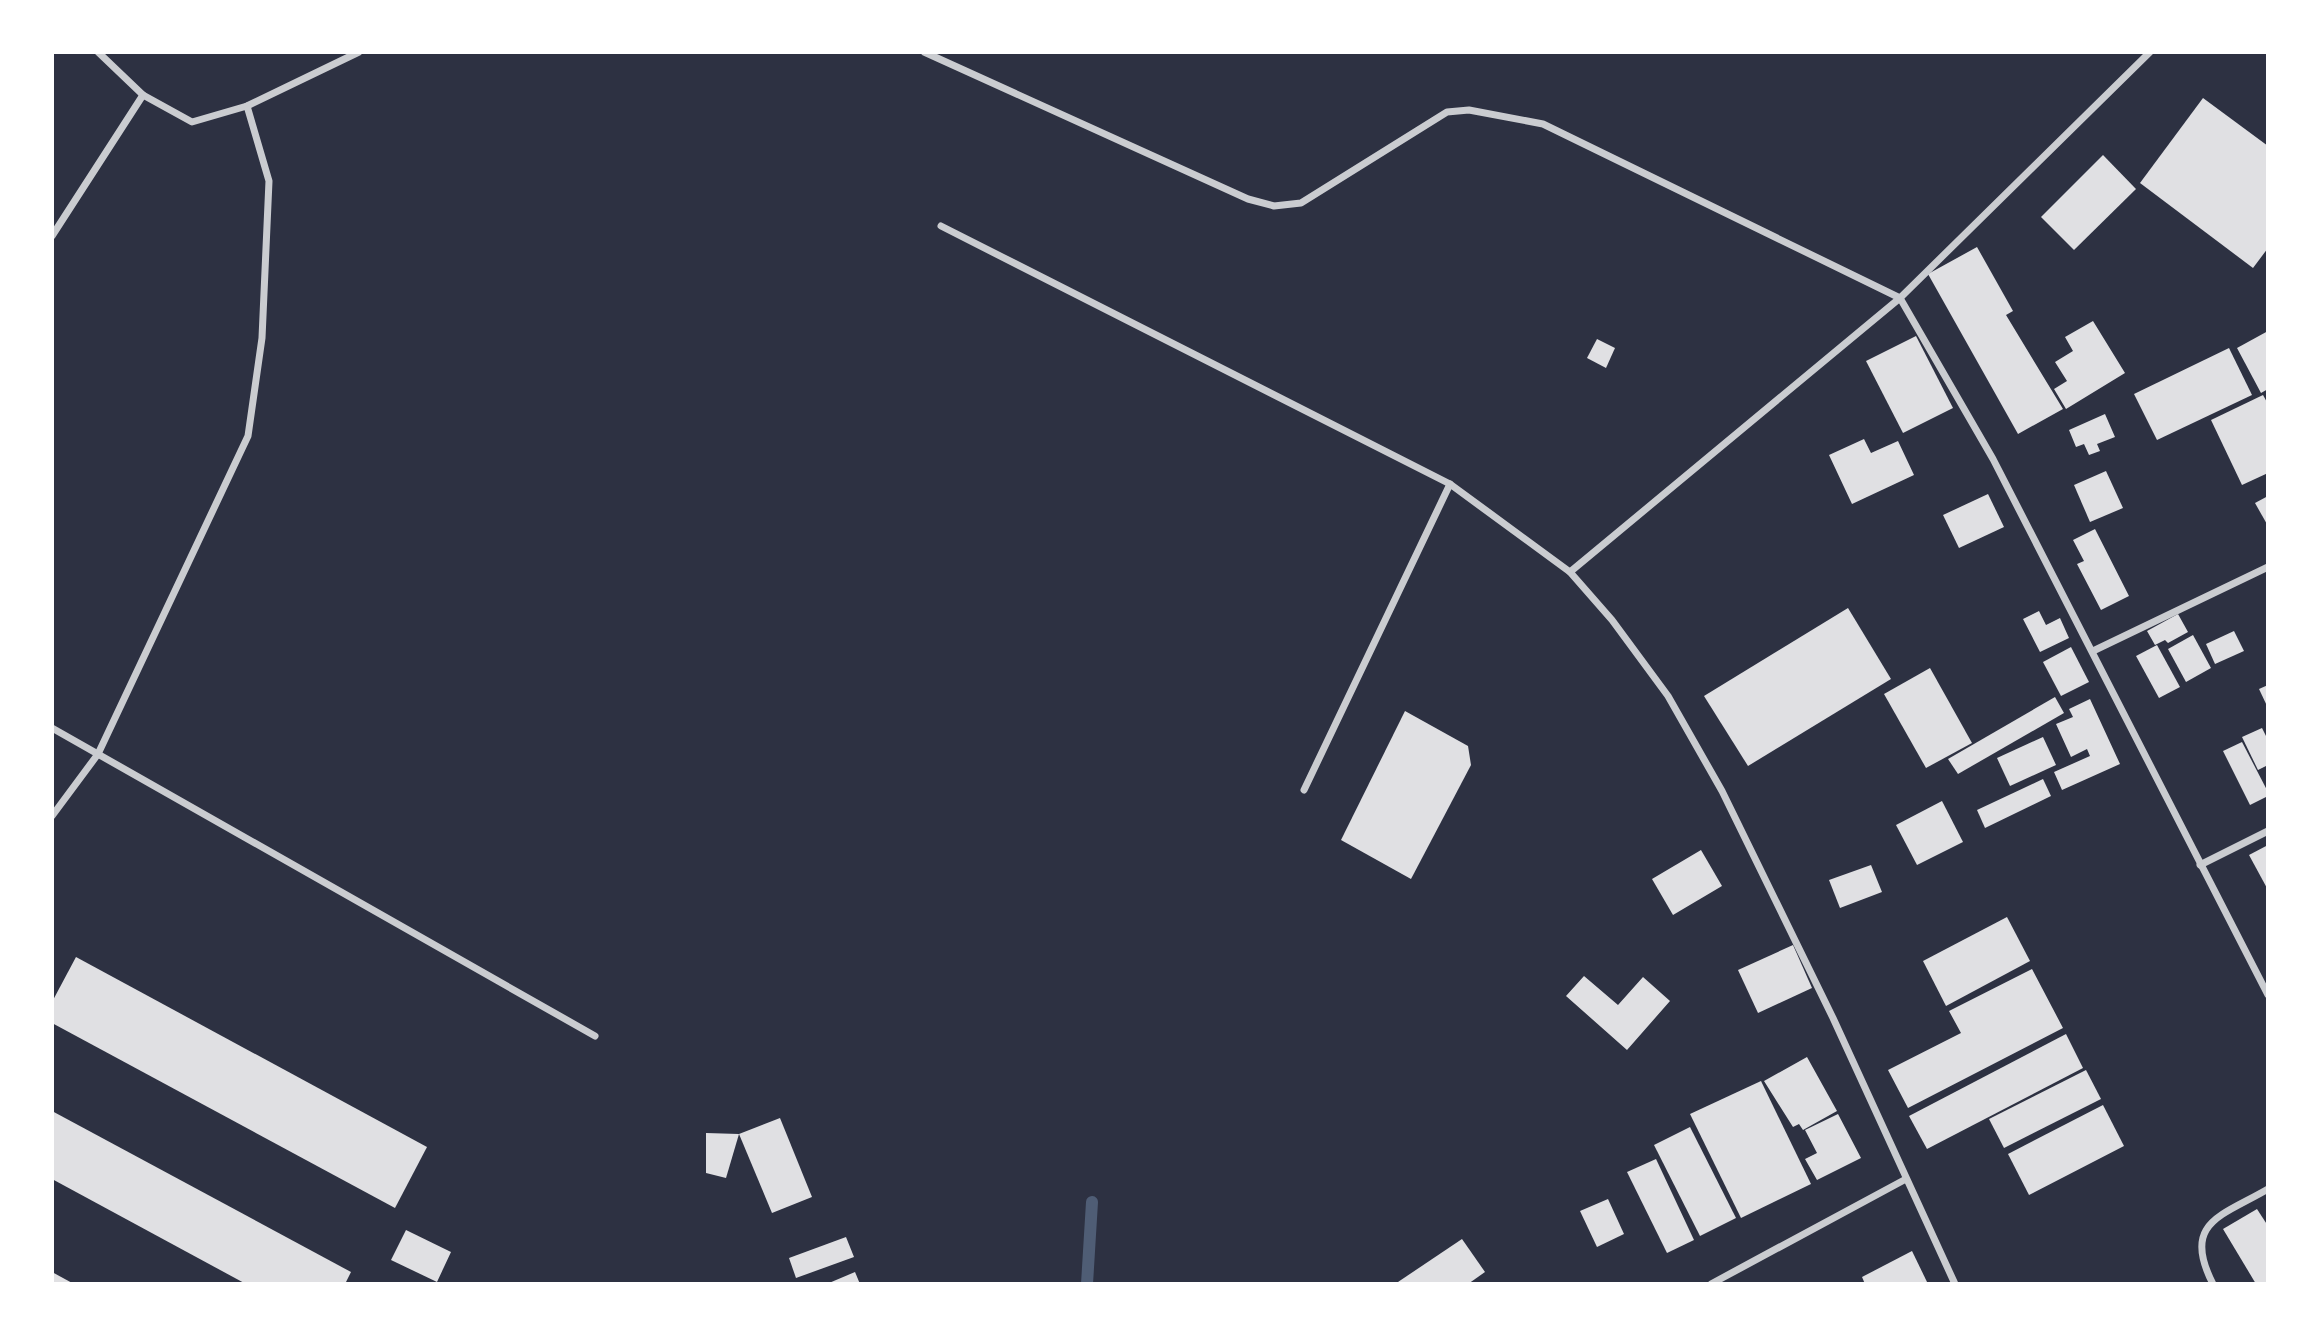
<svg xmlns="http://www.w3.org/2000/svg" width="2320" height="1336" viewBox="0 0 2320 1336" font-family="'Golos Text',sans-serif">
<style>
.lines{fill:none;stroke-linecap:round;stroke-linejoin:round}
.stream{stroke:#4f5d75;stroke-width:12}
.building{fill:#e0e0e3}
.minor{stroke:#caccd0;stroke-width:7}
</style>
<rect width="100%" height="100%" fill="#2d3142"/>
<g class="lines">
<polyline class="stream" points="1087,1284 1092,1202"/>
</g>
<g class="building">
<polygon points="2203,98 2268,146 2268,248 2253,268 2140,183"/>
<polygon points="2103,155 2136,189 2074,250 2041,217"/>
<polygon points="1977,247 2013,311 2006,315 2063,409 2018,434 1928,274"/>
<polygon points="2093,321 2125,373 2066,409 2054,389 2067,381 2055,362 2073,351 2065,337"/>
<polygon points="2268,331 2268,389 2261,393 2237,348"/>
<polygon points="1916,336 1953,408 1903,433 1866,361"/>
<polygon points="1597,339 1615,348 1606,368 1587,358"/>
<polygon points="2229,348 2252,395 2157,440 2134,394"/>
<polygon points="2263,395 2268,404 2268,473 2242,485 2211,420"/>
<polygon points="2105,414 2115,437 2097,444 2100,451 2089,455 2084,444 2076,447 2069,430"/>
<polygon points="1864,439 1871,453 1898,441 1914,475 1852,504 1829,455"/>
<polygon points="2106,471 2123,508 2090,522 2074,485"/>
<polygon points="1988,494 2004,527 1959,548 1943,515"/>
<polygon points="2268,496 2268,526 2255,503"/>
<polygon points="2095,529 2129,596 2101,610 2077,564 2084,561 2073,540"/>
<polygon points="1848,608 1891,679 1748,766 1704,696"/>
<polygon points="2039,611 2046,625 2060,618 2069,638 2040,652 2023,619"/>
<polygon points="2178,614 2188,632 2168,643 2165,640 2155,645 2147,631"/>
<polygon points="2234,631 2244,651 2215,664 2206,644"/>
<polygon points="2193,635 2211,668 2186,682 2168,649"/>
<polygon points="2157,645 2180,687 2159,698 2136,656"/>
<polygon points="2071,647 2089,682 2061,696 2043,662"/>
<polygon points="1930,668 1972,743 1926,768 1884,694"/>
<polygon points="2268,685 2268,708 2259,689"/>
<polygon points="2055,697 2064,713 1958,774 1948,759"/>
<polygon points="2090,699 2120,764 2062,790 2054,772 2090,756 2087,749 2071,757 2056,724 2073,717 2069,709"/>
<polygon points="1405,711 1468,746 1471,765 1411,879 1341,840"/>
<polygon points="2262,728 2268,740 2268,765 2258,770 2242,737"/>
<polygon points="2043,737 2056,765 2010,786 1997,758"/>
<polygon points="2242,742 2268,792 2268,796 2250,805 2223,751"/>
<polygon points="2043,779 2051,796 1985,828 1977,810"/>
<polygon points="1942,801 1963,842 1917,865 1896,825"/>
<polygon points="2268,845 2268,890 2249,855"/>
<polygon points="1701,850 1722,886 1673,915 1652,879"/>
<polygon points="1871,865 1882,892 1840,908 1829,880"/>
<polygon points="2007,917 2030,961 1946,1006 1923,961"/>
<polygon points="1793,945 1812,988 1758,1013 1738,970"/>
<polygon points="76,957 427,1147 395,1208 52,1023 52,1002"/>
<polygon points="2032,969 2063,1028 1908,1108 1888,1070 1961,1033 1949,1011"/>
<polygon points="1584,976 1618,1005 1643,977 1670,1001 1627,1050 1566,996"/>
<polygon points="2066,1034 2083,1068 1927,1149 1909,1116"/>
<polygon points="1807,1057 1837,1111 1803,1130 1799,1124 1793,1127 1764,1081"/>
<polygon points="2086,1070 2101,1099 2004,1148 1989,1119"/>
<polygon points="1761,1081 1811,1184 1741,1218 1690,1114"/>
<polygon points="2103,1105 2124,1146 2029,1195 2008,1154"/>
<polygon points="52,1111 351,1272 345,1284 246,1284 52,1179"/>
<polygon points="1838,1114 1861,1158 1817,1180 1805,1159 1817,1153 1805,1130"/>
<polygon points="780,1118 812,1197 772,1213 739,1134"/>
<polygon points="1690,1127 1736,1218 1700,1236 1654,1145"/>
<polygon points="706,1133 739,1134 726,1178 706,1173"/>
<polygon points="1656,1159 1694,1240 1667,1253 1627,1172"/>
<polygon points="1608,1199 1624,1234 1597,1247 1580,1211"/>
<polygon points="2257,1209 2268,1226 2268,1284 2256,1284 2223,1229"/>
<polygon points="406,1230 451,1252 437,1282 391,1260"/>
<polygon points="846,1237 854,1257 796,1278 789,1258"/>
<polygon points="1462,1239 1485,1272 1468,1284 1395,1284"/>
<polygon points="1912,1251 1928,1284 1865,1284 1862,1277"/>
<polygon points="52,1272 74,1284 52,1284"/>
<polygon points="855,1272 860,1284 829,1284 829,1283"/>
</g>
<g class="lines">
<g class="minor">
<polyline points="98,52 143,95 192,122 247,106 359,52"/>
<polyline points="924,52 1248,199 1274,206 1301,203 1447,112 1469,110 1543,124 1900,298 1993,459 2268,995"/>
<polyline points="941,226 1450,484 1570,572 1900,298 2150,52"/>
<polyline points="52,236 143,95"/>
<polyline points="1570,572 1612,620 1668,696 1722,791 1833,1018 1955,1284"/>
<polyline points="2093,651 2268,567"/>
<polyline points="52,728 595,1036"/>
<polyline points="1304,790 1450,484"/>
<polyline points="52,816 98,754 248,436 262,338 269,181 247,106"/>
<polyline points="2200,865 2268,831"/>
<polyline points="1711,1284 1906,1179"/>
<path d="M 2213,1284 C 2181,1222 2222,1216 2268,1189"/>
</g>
</g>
<rect width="2320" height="1336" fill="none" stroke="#ffffff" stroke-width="108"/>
</svg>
